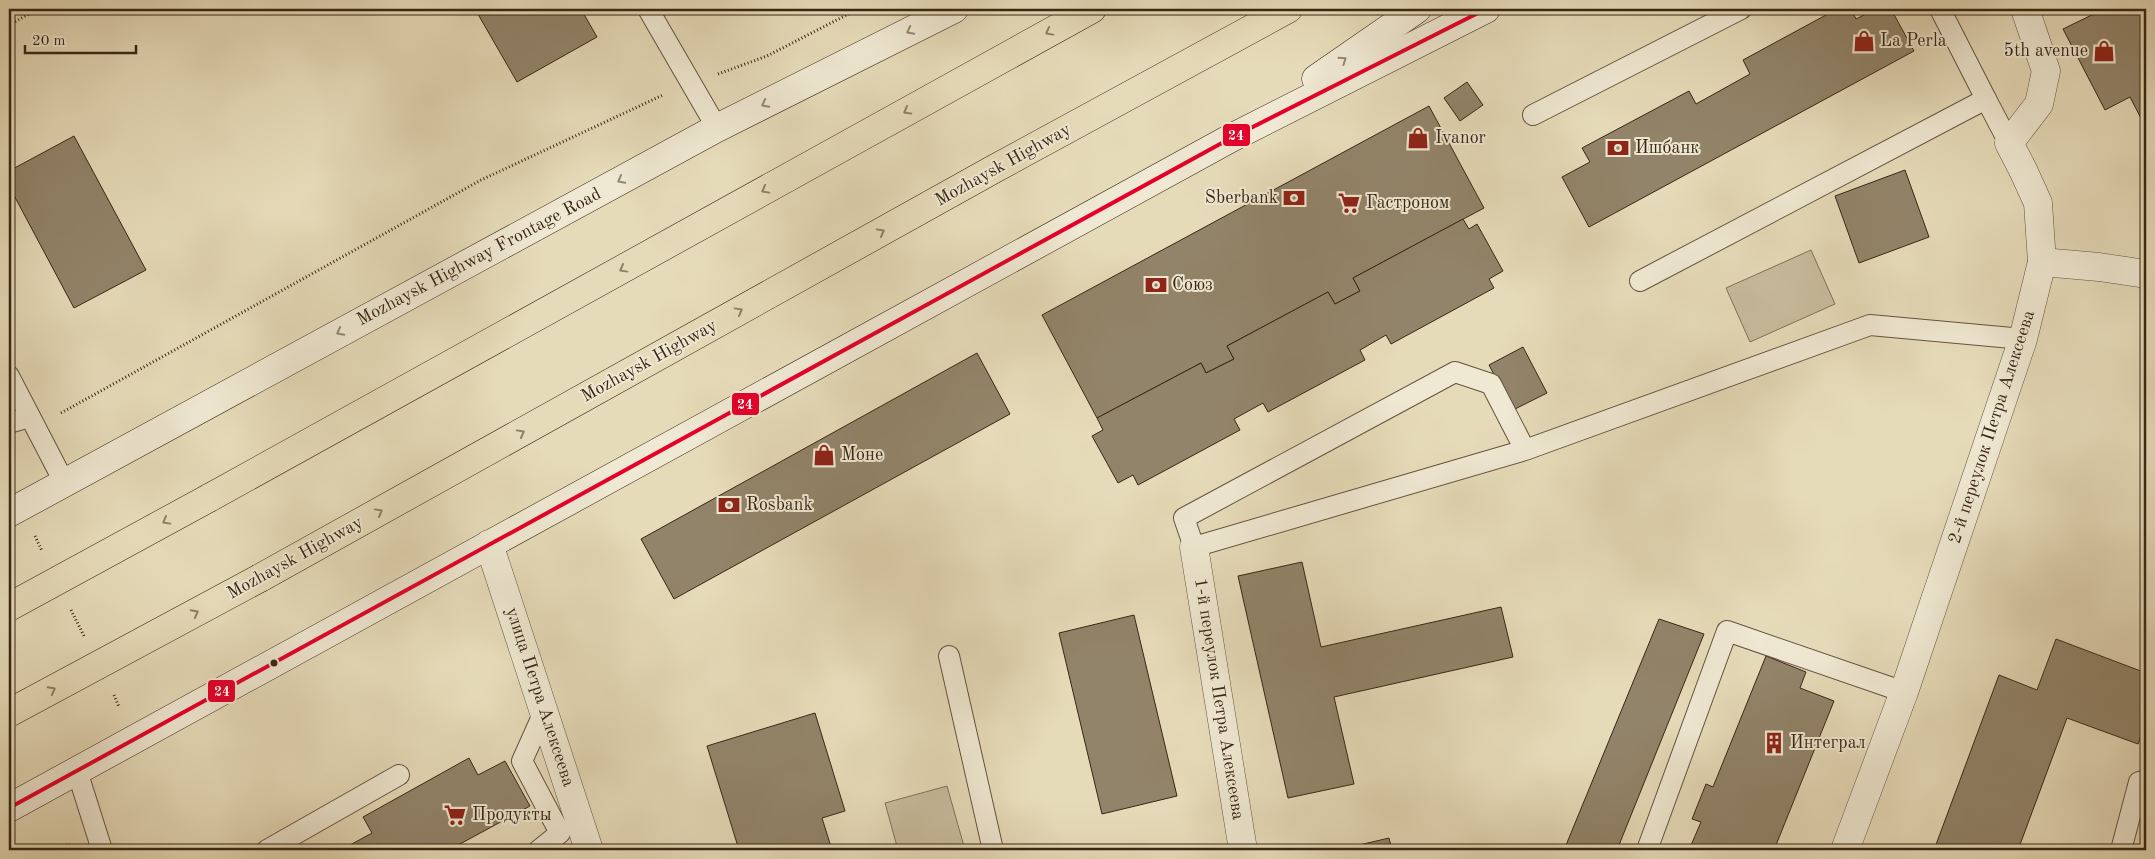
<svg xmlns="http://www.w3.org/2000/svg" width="2155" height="859" viewBox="0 0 2155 859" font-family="'Old Standard TT',serif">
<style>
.green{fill:#c8bc9d;stroke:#807159}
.building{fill:#92846a;stroke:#382615}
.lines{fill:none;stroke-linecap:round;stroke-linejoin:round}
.lane-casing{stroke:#64533e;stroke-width:22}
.street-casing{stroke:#64533e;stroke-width:29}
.secondary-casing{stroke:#382615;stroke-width:29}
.primary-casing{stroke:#382615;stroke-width:29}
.path{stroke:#382615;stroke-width:3;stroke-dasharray:1 2.5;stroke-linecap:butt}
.lane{stroke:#efe8d2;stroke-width:20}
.street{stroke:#efe8d2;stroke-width:28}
.secondary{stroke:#efe8d2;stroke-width:28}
.primary{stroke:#e6dbb9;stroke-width:28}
.primary-bridge-casing{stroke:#382615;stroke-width:29;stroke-linecap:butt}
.primary-bridge{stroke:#e6dbb9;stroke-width:28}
.bus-1-casing{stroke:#efe8d2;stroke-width:8}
.bus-1{stroke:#e4002b;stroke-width:4}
.oneway{stroke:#948774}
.oneway2{stroke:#8f8067}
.bus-dot{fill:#382615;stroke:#efe8d2;stroke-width:2}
.labels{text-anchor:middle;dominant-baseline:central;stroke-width:4;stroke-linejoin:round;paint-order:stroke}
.poi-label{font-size:18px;fill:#382615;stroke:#efe8d2;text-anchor:start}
.street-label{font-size:18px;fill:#382615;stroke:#efe8d2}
.line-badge{stroke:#efe8d2;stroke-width:2}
.badge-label{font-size:14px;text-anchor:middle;font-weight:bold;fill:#fff}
</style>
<rect width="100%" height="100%" fill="#e6dbb9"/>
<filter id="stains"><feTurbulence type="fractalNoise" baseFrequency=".004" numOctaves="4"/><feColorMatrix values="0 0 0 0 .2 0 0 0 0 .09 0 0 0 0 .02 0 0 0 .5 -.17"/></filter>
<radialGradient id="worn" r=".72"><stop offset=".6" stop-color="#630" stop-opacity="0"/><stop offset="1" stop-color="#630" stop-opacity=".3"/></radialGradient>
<g class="green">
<polygon points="1811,250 1835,304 1750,342 1726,288"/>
<polygon points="947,786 965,850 898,850 885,803"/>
</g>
<g class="building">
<polygon points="475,9 581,9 597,37 517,82"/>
<polygon points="1837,9 1851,9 1856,19 1876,9 1891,9 1914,51 1589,227 1562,177 1590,162 1582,148 1689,91 1696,104 1750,74 1743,60"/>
<polygon points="2104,9 2146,9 2146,128 2130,97 2105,110 2063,29"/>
<polygon points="1467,82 1483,105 1460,121 1444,98"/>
<polygon points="1429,106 1484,208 1353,278 1360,291 1335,304 1328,292 1227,346 1234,359 1206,373 1201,363 1097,418 1042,315"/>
<polygon points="74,136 146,270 74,308 9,186 9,171"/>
<polygon points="1905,170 1929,237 1859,263 1835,196"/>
<polygon points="1463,219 1469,229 1477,224 1503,271 1489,279 1494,288 1391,344 1386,335 1360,350 1365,360 1268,412 1263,403 1234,419 1240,430 1138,485 1133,475 1118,483 1092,436 1103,430 1097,418 1201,363 1206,373 1234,359 1227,346 1328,292 1335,304 1360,291 1353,278"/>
<polygon points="1523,347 1547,393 1513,410 1489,365"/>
<polygon points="977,353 1010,414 674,599 641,539"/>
<polygon points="1302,562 1321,647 1501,607 1513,657 1334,697 1354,784 1288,798 1238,576"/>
<polygon points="1134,615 1177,796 1102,814 1059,633"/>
<polygon points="1659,619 1704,634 1617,850 1564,850"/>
<polygon points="2056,639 2146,673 2146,722 2138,744 2067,718 2018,850 1934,850 1999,675 2037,690"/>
<polygon points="1766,656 1806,672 1800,688 1834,701 1774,850 1689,850 1701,822 1692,819 1706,784 1713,787"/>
<polygon points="815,713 845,811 822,818 832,850 739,850 707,746"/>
<polygon points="469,758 478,775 505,761 530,806 449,850 341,850 372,833 363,817"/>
<polygon points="1389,838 1392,850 1338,850"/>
</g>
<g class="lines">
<g class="lane-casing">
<g id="lane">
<polyline points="648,9 717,128"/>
<polyline points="1940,9 1986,99"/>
<polyline points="1533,115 1741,9"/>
<polyline points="1640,281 1986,99 2009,143"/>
<polyline points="9,376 64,482"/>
<polyline points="9,423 30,417"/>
<polyline points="1525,450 1194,547 1184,518 1455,372 1491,384 1525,450 1870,325 2023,339"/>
<polyline points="949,656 993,850"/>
<polyline points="77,771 102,850"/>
<polyline points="267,850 399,775"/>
<polyline points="539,850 560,833 522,761 544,712"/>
<polyline points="1647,850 1727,631 1904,692"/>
<polyline points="2121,850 2139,782 2146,780"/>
</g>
</g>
<g class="street-casing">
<g id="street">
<polyline points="2042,262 2099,267 2146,274"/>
<polyline points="489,544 589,850"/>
<polyline points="1194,547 1243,850"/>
<polyline points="1845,850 1904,692 2023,339 2042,262 2038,203 2023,170 2009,143 2039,104 2046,71 2025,9"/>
</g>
</g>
<g class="secondary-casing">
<g id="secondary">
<polyline points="1316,79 1417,9"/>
<polyline points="9,513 717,128 954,9"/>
<polyline points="9,808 1231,138 1486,9"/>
</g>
</g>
<g class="primary-casing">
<g id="primary">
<polyline points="209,498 1092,9"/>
<polyline points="260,578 994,169 1288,9"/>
</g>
</g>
<g class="path">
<polyline points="9,25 38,9"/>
<polyline points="718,74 767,56 858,9"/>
<polyline points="61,413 481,180 663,95"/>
<polyline points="35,536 42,551"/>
<polyline points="71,610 84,636"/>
<polyline points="114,695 119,707"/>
<polyline points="46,850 70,844"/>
</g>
<use href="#lane" class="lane"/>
<use href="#street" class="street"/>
<use href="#secondary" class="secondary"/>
<use href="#primary" class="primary"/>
<g class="primary-bridge-casing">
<g id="primary-bridge">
<polyline points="9,607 209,498"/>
<polyline points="9,713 260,578"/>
</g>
</g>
<use href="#primary-bridge" class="primary-bridge"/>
<g class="bus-1-casing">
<polyline id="bus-1" points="9,808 1231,138 1486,9"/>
</g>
<use href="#bus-1" class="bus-1"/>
</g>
<defs><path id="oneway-chevron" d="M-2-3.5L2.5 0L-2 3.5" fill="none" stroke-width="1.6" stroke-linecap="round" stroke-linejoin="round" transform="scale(1.25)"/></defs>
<g class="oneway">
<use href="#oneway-chevron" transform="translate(910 31) rotate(153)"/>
<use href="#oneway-chevron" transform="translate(1343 60) rotate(-35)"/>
<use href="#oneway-chevron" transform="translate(765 104) rotate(153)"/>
<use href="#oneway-chevron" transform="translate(621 180) rotate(152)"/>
<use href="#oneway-chevron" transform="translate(340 332) rotate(152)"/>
</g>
<g class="oneway2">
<use href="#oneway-chevron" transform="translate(1049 32) rotate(151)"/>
<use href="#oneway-chevron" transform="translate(907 111) rotate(151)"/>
<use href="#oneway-chevron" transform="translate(765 190) rotate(151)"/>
<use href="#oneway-chevron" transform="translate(881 232) rotate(-29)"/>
<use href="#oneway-chevron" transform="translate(623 269) rotate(151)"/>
<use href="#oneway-chevron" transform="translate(739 311) rotate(-29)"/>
<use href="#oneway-chevron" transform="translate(521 433) rotate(-29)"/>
<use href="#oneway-chevron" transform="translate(379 512) rotate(-29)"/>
<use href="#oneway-chevron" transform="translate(166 521) rotate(151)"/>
<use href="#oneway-chevron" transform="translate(195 613) rotate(-28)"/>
<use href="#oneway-chevron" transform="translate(52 690) rotate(-28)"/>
</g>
<defs>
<g id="shop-bare" transform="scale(1.725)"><path d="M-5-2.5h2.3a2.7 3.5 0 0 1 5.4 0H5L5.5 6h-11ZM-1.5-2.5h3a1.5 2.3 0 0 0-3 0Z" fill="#8f2418" stroke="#efe8d2" stroke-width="2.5" paint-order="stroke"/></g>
<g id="bank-bare" transform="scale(1.725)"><path d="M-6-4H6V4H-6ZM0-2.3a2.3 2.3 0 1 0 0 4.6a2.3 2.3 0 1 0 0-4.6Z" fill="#8f2418" stroke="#efe8d2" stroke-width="2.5" paint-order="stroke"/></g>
<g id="supermarket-bare" transform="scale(1.725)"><path d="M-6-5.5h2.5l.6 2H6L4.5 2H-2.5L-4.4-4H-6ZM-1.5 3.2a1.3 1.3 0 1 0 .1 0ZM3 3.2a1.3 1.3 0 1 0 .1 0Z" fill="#8f2418" stroke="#efe8d2" stroke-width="2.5" paint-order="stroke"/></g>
<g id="building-bare" transform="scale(1.725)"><path d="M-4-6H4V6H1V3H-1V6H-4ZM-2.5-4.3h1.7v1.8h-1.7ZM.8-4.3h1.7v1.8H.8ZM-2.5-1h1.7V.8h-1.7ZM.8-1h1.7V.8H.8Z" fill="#8f2418" stroke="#efe8d2" stroke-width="2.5" paint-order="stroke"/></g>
</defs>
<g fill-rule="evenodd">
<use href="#shop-bare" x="1864" y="41"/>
<use href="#shop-bare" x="2104" y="51"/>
<use href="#shop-bare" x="1418" y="138"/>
<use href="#bank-bare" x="1618" y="148"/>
<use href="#bank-bare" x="1294" y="198"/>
<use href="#supermarket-bare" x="1349" y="203"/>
<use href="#bank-bare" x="1156" y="285"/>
<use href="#shop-bare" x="824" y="455"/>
<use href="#bank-bare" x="729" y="505"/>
<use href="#building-bare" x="1774" y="743"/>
<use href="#supermarket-bare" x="455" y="815"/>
</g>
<circle class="bus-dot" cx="274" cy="663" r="4.5"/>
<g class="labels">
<g class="poi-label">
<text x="1880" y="41">La Perla</text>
<text x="2088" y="51" text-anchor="end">5th avenue</text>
<text x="1435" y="138">Ivanor</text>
<text x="1635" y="148">Ишбанк</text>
<text x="1278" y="198" text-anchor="end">Sberbank</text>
<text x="1366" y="203">Гастроном</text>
<text x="1172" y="285">Союз</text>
<text x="841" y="455">Моне</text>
<text x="746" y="505">Rosbank</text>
<text x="1790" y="743">Интеграл</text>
<text x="472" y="815">Продукты</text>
</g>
<g class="street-label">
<text transform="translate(1003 165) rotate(-29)">Mozhaysk Highway</text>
<text transform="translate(479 257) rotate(-28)">Mozhaysk Highway Frontage Road</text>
<text transform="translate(649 361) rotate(-29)">Mozhaysk Highway</text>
<text transform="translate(1992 427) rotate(-72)">2-й переулок Петра Алексеева</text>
<text transform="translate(295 558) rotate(-29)">Mozhaysk Highway</text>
<text transform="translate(540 697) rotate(72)">улица Петра Алексеева</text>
<text transform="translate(1219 699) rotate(81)">1-й переулок Петра Алексеева</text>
</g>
</g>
<g class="line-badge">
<rect x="1222" y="123" width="29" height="24" rx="5" fill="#e4002b"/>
<rect x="731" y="392" width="29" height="24" rx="5" fill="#e4002b"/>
<rect x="207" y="679" width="29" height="24" rx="5" fill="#e4002b"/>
</g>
<g class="badge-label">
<text x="1236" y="140">24</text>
<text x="745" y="409">24</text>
<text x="222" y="696">24</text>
</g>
<rect width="2155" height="859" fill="none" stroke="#e6dbb9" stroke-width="30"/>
<rect x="10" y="10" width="2135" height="839" fill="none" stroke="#382615" stroke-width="2.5"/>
<rect x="15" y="15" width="2125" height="829" fill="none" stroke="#382615"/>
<path d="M25 45v8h111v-8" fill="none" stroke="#382615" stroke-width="2.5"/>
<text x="32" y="45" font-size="15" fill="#382615" stroke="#efe8d2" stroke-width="4" paint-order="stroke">20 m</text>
<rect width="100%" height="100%" filter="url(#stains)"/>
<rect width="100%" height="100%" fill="url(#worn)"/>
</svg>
